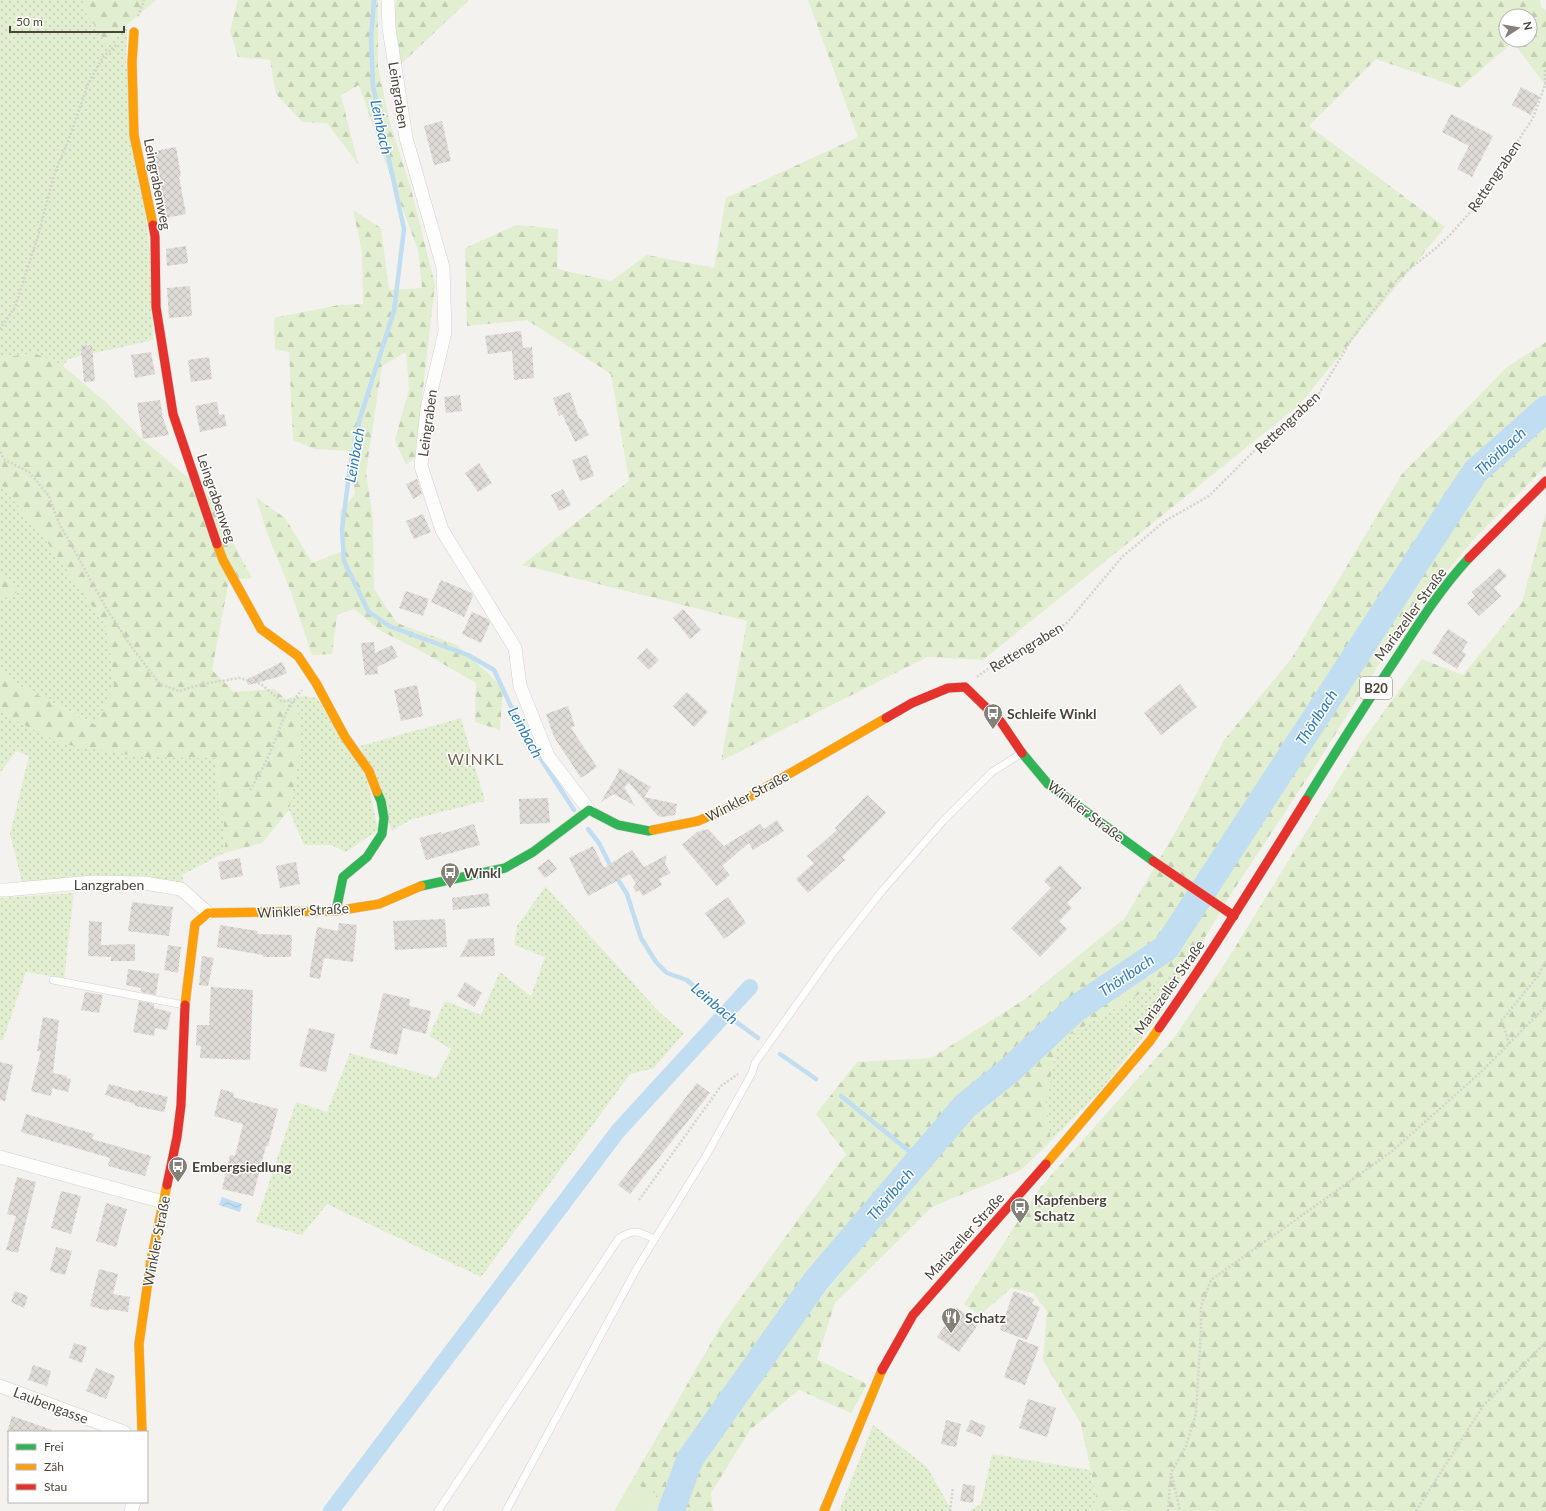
<svg xmlns="http://www.w3.org/2000/svg" width="1546" height="1511" viewBox="0 0 1546 1511" font-family="Lato,sans-serif">
<style>
.grass{fill:url(#grass-dots)}
.forest{fill:url(#forest-firs);fill-rule:evenodd}
.green{fill:#e1eecf}
.water{fill:url(#water-waves)}
.lines{fill:none;stroke-linecap:round;stroke-linejoin:round}
.stream{stroke:#c0ddf1;stroke-width:4.5}
.canal{stroke:#c0ddf1;stroke-width:16}
.river{stroke:#c0ddf1;stroke-width:27}
.building{fill:url(#building-cross-hatch)}
.lane-casing{stroke:#d2d0cb;stroke-width:8}
.street-casing{stroke:#d2d0cb;stroke-width:14}
.fast-casing{stroke:#d3cfc5;stroke-width:10}
.slow-casing{stroke:#d3cfc5;stroke-width:10}
.jam-casing{stroke:#d3cfc5;stroke-width:10}
.path{stroke:#d3d2cc;stroke-width:2.5;stroke-dasharray:2 2;stroke-linecap:butt}
.lane{stroke:#fdfdfc;stroke-width:7}
.street{stroke:#fdfdfc;stroke-width:13}
.fast{stroke:#30b455;stroke-width:9}
.slow{stroke:#ff9f0a;stroke-width:9}
.jam{stroke:#e5322d;stroke-width:9}
.labels{text-anchor:middle;dominant-baseline:central;stroke-width:3;stroke-linejoin:round;paint-order:stroke}
.shield{fill:#fff;stroke:#817c74;stroke-width:1}
.shield-label{font-size:13px;font-weight:bold;fill:#4b4439}
.street-label{font-size:14px;fill:#4b4439;stroke:#fff}
.poi-label{font-size:14px;font-weight:bold;fill:#4b4439;stroke:#fff;text-anchor:start}
.water-label{font-size:15px;font-style:italic;fill:#2e7ab2;stroke:#fff}
.quarter-label{font-size:16px;letter-spacing:1px;fill:#6e6250;stroke:#fff}
</style>
<defs>
<pattern id="grass-dots" width="8" height="8" patternUnits="userSpaceOnUse"><rect width="8" height="8" fill="#e1eecf"/><path d="M2 2h.1M6 6h.1" fill="none" stroke="#c3cdb2" stroke-width="1.8" stroke-linecap="round"/></pattern>
<pattern id="forest-firs" width="22" height="20" patternUnits="userSpaceOnUse"><rect width="22" height="20" fill="#e1eecf"/><path d="M5 1l3.5 6h-7zM16 11l3.5 6h-7z" fill="#c3cdb2"/></pattern>
<pattern id="water-waves" width="16" height="10" patternUnits="userSpaceOnUse"><rect width="16" height="10" fill="#c0ddf1"/><path d="M0 5q4-4 8 0t8 0" fill="none" stroke="#a6bfcf"/></pattern>
<pattern id="building-cross-hatch" width="8" height="8" patternUnits="userSpaceOnUse"><rect width="8" height="8" fill="#dedbd6"/><path d="M0 0l8 8M0 8l8-8" fill="none" stroke="#c0bdb8"/></pattern>
</defs>
<rect width="100%" height="100%" fill="#f4f2ee"/>
<g class="grass">
<polygon points="0,0 85,0 81,5 106,43 127,25 126,63 150,251 153,340 68,359 63,366 34,353 0,358"/>
<polygon points="0,483 51,547 108,629 114,685 97,725 16,684 0,669 0,600 22,590 0,576"/>
<polygon points="305,696 317,698 367,778 378,830 346,852 331,845 304,845 289,810 300,753 298,713 285,699"/>
<polygon points="0,706 10,718 217,758 218,793 226,837 224,853 182,875 184,884 77,877 22,882 10,834 29,756 16,751 0,773"/>
<polygon points="461,718 485,801 410,820 392,831 360,746"/>
<polygon points="545,887 547,888 659,1012 684,1033 654,1068 630,1074 481,1277 327,1204 302,1235 256,1222 296,1102 327,1112 350,1053 436,1078 451,1049 429,1036 445,1001 481,1015 500,972 531,996 545,957 514,945 517,926"/>
<polygon points="74,893 64,978 26,972 3,1040 0,1040 0,898"/>
<polygon points="1192,959 1155,1022 1100,1091 1051,1141 1046,1102 1057,1042 1133,998"/>
<polygon points="873,1425 927,1467 952,1511 839,1511"/>
<polygon points="992,1454 1090,1470 1096,1495 1093,1511 969,1511 981,1504"/>
</g>
<g class="forest">
<polygon points="85,0 156,0 106,43 81,5"/>
<polygon points="238,0 378,0 378,66 389,120 411,189 435,285 415,457 406,465 395,440 409,389 406,352 382,366 366,472 373,520 374,589 397,623 457,645 503,687 500,730 475,722 476,683 419,650 381,631 354,609 337,615 332,654 312,655 291,592 267,533 256,497 286,519 312,563 343,551 340,512 355,494 349,451 315,449 293,440 289,352 275,349 274,318 339,305 363,304 362,252 353,210 381,228 389,290 422,288 418,250 389,172 359,85 341,95 358,164 327,123 302,122 276,94 270,60 238,57 230,31"/>
<polygon points="396,0 469,0 401,64 393,32"/>
<path d="M 808,0 L 1540,0 L 1541,7 L 1546,10 L 1546,86 L 1513,42 L 1460,88 L 1376,59 L 1309,126 L 1445,227 L 1299,405 L 983,660 L 927,657 L 721,761 L 747,621 L 522,565 L 629,481 L 611,374 L 527,320 L 467,326 L 465,248 L 517,225 L 558,229 L 557,269 L 611,281 L 647,255 L 714,268 L 726,198 L 858,137 ZM 1506,16 L 1530,16 L 1530,40 L 1506,40 Z"/>
<polygon points="1546,342 1546,397 1485,450 1436,513 1156,945 1062,1003 957,1102 887,1179 761,1339 682,1456 662,1511 650,1511 656,1494 631,1482 723,1322 846,1154 816,1114 857,1062 931,1058 1024,1000 1125,918 1187,812 1224,740 1291,659 1402,474 1507,367"/>
<polygon points="34,353 63,366 107,403 141,438 207,494 252,578 229,580 212,670 234,692 275,689 298,713 300,753 289,810 262,843 224,853 226,837 218,793 217,758 141,757 63,744 10,718 0,706 0,669 16,684 96,725 114,685 108,629 51,547 0,483 0,358"/>
<polygon points="1546,415 1546,466 1473,540 1405,623 1314,768 1231,894 1192,959 1133,998 1057,1042 1046,1102 1051,1141 1021,1170 932,1207 835,1303 817,1359 867,1384 851,1413 799,1390 750,1430 711,1493 713,1511 678,1511 688,1486 776,1353 947,1143 1048,1042 1170,951 1225,871 1466,503 1518,438"/>
<polygon points="1546,512 1546,1511 1093,1511 1096,1495 1081,1424 1043,1360 1047,1311 1033,1293 1011,1288 980,1315 964,1304 1039,1189 1173,1039 1226,962 1359,746 1422,659 1463,675 1522,602"/>
<polygon points="0,576 22,590 0,600"/>
</g>
<polygon class="green" points="631,1482 657,1494 650,1511 614,1511"/>
<polygon class="water" points="222,1197 242,1204 240,1212 219,1205"/>
<g class="lines">
<g class="stream">
<polyline points="374,0 371,38 373,86 404,229 394,311 360,418 350,467 342,529 344,561 368,611 389,626 468,655 494,670 522,730 574,810"/>
<polyline points="588,829 599,843 612,869"/>
<polyline points="615,875 627,894 641,938 656,962 667,973 687,980 720,1010 758,1038"/>
<polyline points="780,1054 816,1079"/>
<polyline points="841,1096 919,1159"/>
</g>
<polyline class="canal" points="331,1511 618,1131 750,987"/>
<polyline class="river" points="671,1511 690,1459 816,1281 965,1106 1011,1069 1074,1010 1166,948 1475,472 1546,409"/>
</g>
<g class="building">
<polygon points="1521,87 1540,97 1531,115 1512,105"/>
<polygon points="1451,114 1493,136 1472,177 1457,169 1469,146 1442,132"/>
<polygon points="442,121 451,161 434,165 424,126"/>
<polygon points="176,147 181,176 179,177 186,214 166,218 159,180 156,181 150,152"/>
<polygon points="186,246 188,263 167,266 166,249"/>
<polygon points="190,286 192,316 169,318 167,288"/>
<polygon points="521,331 523,348 532,347 534,378 514,380 512,351 488,354 485,336"/>
<polygon points="92,345 95,381 84,382 81,346"/>
<polygon points="151,352 155,374 135,378 131,355"/>
<polygon points="209,357 212,379 191,382 188,360"/>
<polygon points="570,392 579,419 581,419 589,435 575,442 562,414 559,416 553,398"/>
<polygon points="460,395 462,411 446,413 444,397"/>
<polygon points="160,400 163,418 169,435 143,439 137,403"/>
<polygon points="215,402 217,402 219,415 224,414 227,426 200,432 195,406"/>
<polygon points="587,455 594,476 580,481 572,460"/>
<polygon points="479,463 492,483 478,492 465,473"/>
<polygon points="417,479 422,494 413,499 406,484"/>
<polygon points="563,489 571,505 559,511 551,495"/>
<polygon points="423,514 431,532 414,539 406,521"/>
<polygon points="1499,568 1507,576 1494,588 1501,596 1479,616 1467,603 1475,596 1472,592"/>
<polygon points="441,580 472,593 473,596 464,617 431,602"/>
<polygon points="406,591 429,599 423,616 399,608"/>
<polygon points="683,609 701,630 690,639 673,618"/>
<polygon points="472,612 488,619 490,623 481,643 462,634"/>
<polygon points="1448,629 1468,642 1462,651 1466,654 1457,669 1432,653"/>
<polygon points="374,642 375,653 392,645 398,657 377,667 378,674 365,675 361,643"/>
<polygon points="647,648 659,660 649,670 637,658"/>
<polygon points="282,662 287,673 278,677 248,685 246,680"/>
<polygon points="1180,684 1197,707 1161,735 1144,713"/>
<polygon points="417,685 423,716 401,721 394,690"/>
<polygon points="687,692 708,712 694,727 673,706"/>
<polygon points="568,706 575,726 571,728 597,767 581,778 554,737 546,714"/>
<polygon points="619,768 651,787 644,797 677,804 675,815 661,817 658,816 629,783 624,787 635,806 614,794 601,802 619,771 618,770"/>
<polygon points="867,795 886,813 842,857 845,860 808,893 796,879 814,863 807,856 837,830 835,828"/>
<polygon points="548,798 550,823 520,824 519,799"/>
<polygon points="777,820 784,831 753,850 749,843 722,866 730,875 717,886 682,845 697,832 708,829 724,846 760,824 764,829"/>
<polygon points="474,824 480,845 426,860 419,838 441,832 441,834"/>
<polygon points="593,846 604,868 632,850 644,867 667,855 665,864 671,873 659,879 662,885 643,896 639,890 636,892 633,887 636,884 630,874 588,896 569,858"/>
<polygon points="240,858 243,876 221,880 218,862"/>
<polygon points="549,859 557,869 545,878 537,868"/>
<polygon points="296,862 300,884 280,888 276,866"/>
<polygon points="1060,865 1082,888 1067,903 1072,908 1059,921 1067,929 1040,957 1011,928 1051,888 1044,881"/>
<polygon points="488,893 490,906 453,910 452,898"/>
<polygon points="728,897 746,923 724,939 705,913"/>
<polygon points="132,902 173,907 169,936 128,931"/>
<polygon points="445,919 447,947 395,950 393,921"/>
<polygon points="89,921 102,922 101,945 135,944 135,961 111,961 111,957 88,956"/>
<polygon points="339,923 357,925 353,962 324,958 320,979 309,977 317,927 338,931"/>
<polygon points="220,925 258,931 257,934 292,935 291,957 263,957 263,955 217,947"/>
<polygon points="494,938 495,956 460,957 469,939"/>
<polygon points="168,945 181,947 178,973 164,970"/>
<polygon points="202,956 214,958 208,986 199,985"/>
<polygon points="128,969 159,974 156,995 141,992 141,988 126,985"/>
<polygon points="465,982 482,993 474,1007 457,996"/>
<polygon points="211,987 253,990 250,1060 200,1058 201,1046 196,1045 197,1025 209,1025"/>
<polygon points="85,992 103,995 99,1013 81,1010"/>
<polygon points="383,993 410,999 409,1006 431,1011 426,1034 403,1028 397,1055 370,1048"/>
<polygon points="139,1001 154,1004 154,1008 171,1012 167,1030 155,1028 154,1036 133,1032"/>
<polygon points="43,1017 59,1020 53,1073 67,1076 66,1078 71,1079 68,1092 52,1088 51,1096 31,1091 41,1051 37,1051"/>
<polygon points="309,1028 335,1034 326,1072 299,1066"/>
<polygon points="0,1062 13,1065 5,1101 0,1100"/>
<polygon points="697,1083 710,1093 630,1194 618,1185"/>
<polygon points="109,1084 138,1092 139,1090 168,1097 164,1112 135,1106 135,1104 105,1095"/>
<polygon points="221,1089 234,1093 233,1097 278,1109 268,1146 266,1146 253,1196 222,1189 230,1155 235,1156 243,1124 214,1116"/>
<polygon points="26,1114 94,1134 92,1139 151,1156 145,1176 108,1166 110,1158 21,1132"/>
<polygon points="17,1177 36,1182 18,1253 6,1250 16,1216 7,1214"/>
<polygon points="61,1191 81,1196 71,1234 51,1228"/>
<polygon points="106,1203 127,1209 116,1247 96,1241"/>
<polygon points="56,1247 72,1251 65,1275 50,1271"/>
<polygon points="99,1269 118,1274 113,1294 130,1297 128,1312 109,1309 109,1311 90,1306"/>
<polygon points="15,1291 28,1296 24,1308 11,1302"/>
<polygon points="1014,1291 1034,1299 1032,1304 1040,1307 1027,1340 1000,1330"/>
<polygon points="957,1308 979,1323 959,1352 937,1337"/>
<polygon points="1018,1339 1039,1347 1025,1385 1004,1377"/>
<polygon points="74,1343 87,1347 82,1363 69,1358"/>
<polygon points="33,1365 51,1371 47,1386 28,1380"/>
<polygon points="96,1368 115,1376 106,1399 86,1391"/>
<polygon points="1028,1399 1056,1408 1047,1437 1019,1428"/>
<polygon points="12,1416 52,1430 51,1432 7,1432"/>
<polygon points="946,1420 961,1424 956,1447 941,1444"/>
<polygon points="971,1420 986,1426 981,1437 966,1431"/>
<polygon points="963,1484 975,1486 973,1503 960,1501"/>
</g>
<g class="lines">
<g class="lane-casing">
<g id="lane">
<polyline points="53,980 184,1005"/>
<path d="M 438,1511 L 619,1238 C 636,1228 638,1232 655,1239"/>
<polyline points="506,1511 637,1268 707,1154 752,1073 755,1063 833,953 882,891 943,821 992,772 1022,753"/>
</g>
</g>
<g class="street-casing">
<g id="street">
<polyline points="388,0 389,28 406,138 443,267 445,332 427,409 421,466 442,530 515,648 520,686 548,756 589,810"/>
<polyline points="0,890 6,890 92,882 144,883 181,889 208,913"/>
<polyline points="0,1157 163,1202"/>
<polyline points="0,1386 124,1432"/>
<polyline points="131,1511 134,1502"/>
</g>
</g>
<g class="fast-casing">
<g id="fast">
<polyline points="1022,753 1048,784 1153,861"/>
<path d="M 1306,800 C 1336,751 1367,702 1399,654 C 1421,620 1442,587 1469,558"/>
<polyline points="421,886 505,868 533,852 589,810 618,825 649,831 653,830"/>
<polyline points="336,911 343,877 367,857 382,834 384,818 381,801 377,792"/>
</g>
</g>
<g class="slow-casing">
<g id="slow">
<polyline points="134,32 132,62 134,135 153,225"/>
<polyline points="217,544 223,560 261,629 298,656 316,683 345,737 369,771 377,792"/>
<polyline points="653,830 698,821 737,804 886,718"/>
<polyline points="185,1005 195,924 208,913 336,911 379,904 421,886"/>
<polyline points="1046,1164 1150,1041 1159,1028"/>
<polyline points="142,1432 139,1344 151,1260 167,1185"/>
<polyline points="824,1511 882,1370"/>
</g>
</g>
<g class="jam-casing">
<g id="jam">
<polyline points="153,225 155,237 156,307 173,414 217,544"/>
<polyline points="1469,558 1546,481"/>
<polyline points="886,718 912,703 948,688 965,687 1001,722 1022,753"/>
<polyline points="1153,861 1234,916"/>
<path d="M 1159,1028 C 1211,954 1258,877 1306,800"/>
<polyline points="167,1185 177,1137 181,1105 185,1005"/>
<polyline points="882,1370 913,1315 1046,1164"/>
</g>
</g>
<g class="path">
<polyline points="138,16 144,0"/>
<polyline points="0,329 15,307 38,236 54,175 70,136 88,84 103,57 116,45"/>
<polyline points="0,452 5,460 29,472 49,496 58,521 106,608 133,649 160,684 179,691 203,684 239,678 261,684 281,701 292,701"/>
<polyline points="977,677 1004,657 1066,624 1122,557 1165,521 1209,496 1270,435 1317,397 1353,337 1399,277 1435,249 1450,235 1473,209 1533,118 1545,85 1545,69"/>
<path d="M 250,790 C 256,779 263,769 268,757 C 280,732 282,712 302,690"/>
<polyline points="1509,1044 1502,1020 1538,976 1546,960"/>
<polyline points="639,1200 721,1086 738,1074"/>
<polyline points="1172,1476 1180,1511"/>
<polyline points="950,1511 953,1487"/>
<polyline points="1168,1511 1171,1473 1186,1446 1196,1413 1201,1331 1201,1306 1211,1280 1391,1152 1481,1072 1546,1006"/>
<polyline points="1416,1511 1483,1406 1546,1342"/>
</g>
<use href="#lane" class="lane"/>
<use href="#street" class="street"/>
<use href="#fast" class="fast"/>
<use href="#slow" class="slow"/>
<use href="#jam" class="jam"/>
</g>
<defs>
<g id="bus-pin" transform="scale(1)"><path d="M0 17L-7.5 6A9.5 9.5 0 1 1 7.5 6Z" fill="#868178" stroke="#fff"/><path d="M-5-6H5V4H4V6H2V4H-2V6H-4V4H-5ZM-3.5-4V0h7V-4ZM-3.5 1.2v1.5H-2V1.2ZM2 1.2v1.5H3.5V1.2Z" fill="#fff"/></g>
<g id="restaurant-pin" transform="scale(1)"><path d="M0 17L-7.5 6A9.5 9.5 0 1 1 7.5 6Z" fill="#868178" stroke="#fff"/><path d="M-5-6h1v4h1v-4h1v4h1v-4h1v5L-1.5 .5V6h-2V.5L-5-1ZM5-6V6H3V1.5H1.5Q1.5-4 5-6Z" fill="#fff"/></g>
</defs>
<g fill-rule="evenodd">
<use href="#bus-pin" x="993" y="713"/>
<use href="#bus-pin" x="450" y="872"/>
<use href="#bus-pin" x="178" y="1166"/>
<use href="#bus-pin" x="1020" y="1207"/>
<use href="#restaurant-pin" x="951" y="1317"/>
</g>
<g class="labels">
<rect class="shield" x="1360" y="677" width="32" height="22" rx="3"/>
<g class="shield-label">
<text x="1376" y="688">B20</text>
</g>
<g class="street-label">
<text transform="translate(399 95) rotate(81)">Leingraben</text>
<text transform="translate(1494 176) rotate(-56)">Rettengraben</text>
<text transform="translate(158 184) rotate(79)">Leingrabenweg</text>
<text transform="translate(1287 422) rotate(-43)">Rettengraben</text>
<text transform="translate(427 423) rotate(-82)">Leingraben</text>
<text transform="translate(217 498) rotate(71)">Leingrabenweg</text>
<text transform="translate(1410 614) rotate(-54)">Mariazeller Straße</text>
<text transform="translate(1026 647) rotate(-31)">Rettengraben</text>
<text transform="translate(747 796) rotate(-28)">Winkler Straße</text>
<text transform="translate(1086 811) rotate(37)">Winkler Straße</text>
<text x="109" y="884">Lanzgraben</text>
<text transform="translate(303 910) rotate(-3)">Winkler Straße</text>
<text transform="translate(1169 987) rotate(-55)">Mariazeller Straße</text>
<text transform="translate(964 1236) rotate(-48)">Mariazeller Straße</text>
<text transform="translate(156 1241) rotate(-79)">Winkler Straße</text>
<text transform="translate(51 1405) rotate(21)">Laubengasse</text>
</g>
<g class="poi-label">
<text x="1007" y="713">Schleife Winkl</text>
<text x="464" y="872">Winkl</text>
<text x="192" y="1166">Embergsiedlung</text>
<text x="1034" y="1199">Kapfenberg<tspan x="1034" dy="16">Schatz</tspan></text>
<text x="965" y="1317">Schatz</text>
</g>
<g class="water-label">
<text transform="translate(382 127) rotate(78)">Leinbach</text>
<text transform="translate(1500 451) rotate(-43)">Thörlbach</text>
<text transform="translate(354 455) rotate(-80)">Leinbach</text>
<text transform="translate(1316 717) rotate(-57)">Thörlbach</text>
<text transform="translate(526 732) rotate(61)">Leinbach</text>
<text transform="translate(1126 975) rotate(-34)">Thörlbach</text>
<text transform="translate(715 1003) rotate(40)">Leinbach</text>
<text transform="translate(890 1194) rotate(-50)">Thörlbach</text>
</g>
<g class="quarter-label">
<text x="476" y="758">WINKL</text>
</g>
</g>
<rect x="8" y="1431" width="140" height="72" fill="#ffffff" stroke="#b7b4b0"/>
<rect x="16" y="1444" width="20" height="6" fill="#30b455" stroke="#b7b4b0"/>
<text x="44" y="1451" font-size="12" fill="#4b4439">Frei</text>
<rect x="16" y="1464" width="20" height="6" fill="#ff9f0a" stroke="#b7b4b0"/>
<text x="44" y="1471" font-size="12" fill="#4b4439">Zäh</text>
<rect x="16" y="1484" width="20" height="6" fill="#e5322d" stroke="#b7b4b0"/>
<text x="44" y="1491" font-size="12" fill="#4b4439">Stau</text>
<g transform="translate(1518 28) rotate(78)"><circle r="19" fill="#ffffff" stroke="#b7b4b0"/>
<path d="M0-3L7 15L0 10L-7 15Z" fill="#868178"/>
<text y="-6" font-size="11" font-weight="bold" text-anchor="middle" fill="#4b4439">N</text>
</g>
<path d="M10 26v6h114v-6" fill="none" stroke="#4b4439" stroke-width="2"/>
<text x="16" y="26" font-size="12" fill="#4b4439" stroke="#ffffff" stroke-width="3" paint-order="stroke">50 m</text>
</svg>
